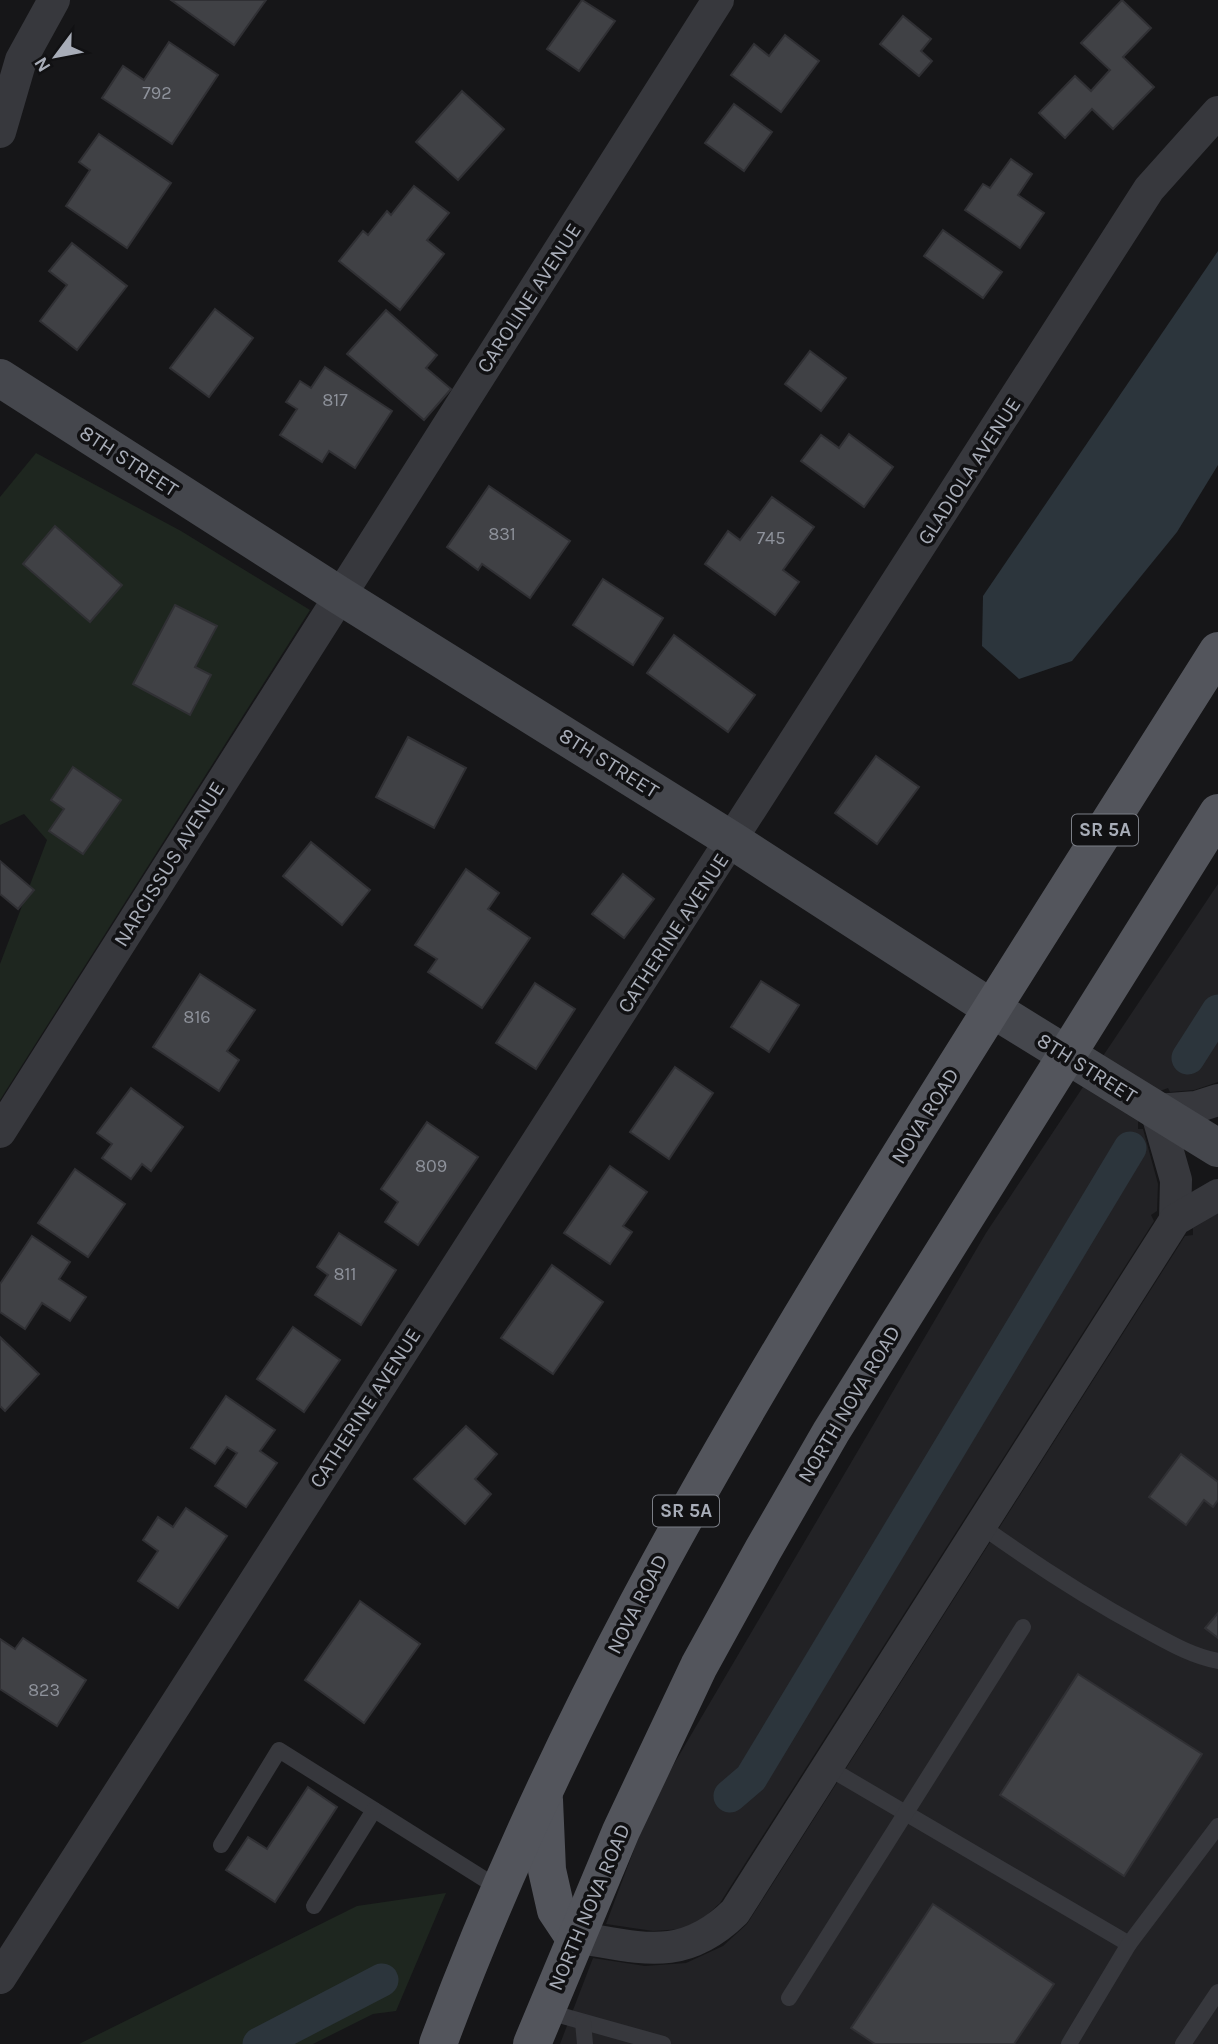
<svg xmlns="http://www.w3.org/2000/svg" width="1218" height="2044" viewBox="0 0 1218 2044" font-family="Karla,sans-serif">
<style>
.built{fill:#222225}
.green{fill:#1e261f}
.water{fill:#2c353c}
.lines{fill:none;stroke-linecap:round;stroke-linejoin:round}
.canal{stroke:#2c353c;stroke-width:33}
.building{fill:#404145;stroke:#303034;stroke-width:2}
.lane{stroke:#37383d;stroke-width:16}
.street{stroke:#37383d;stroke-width:32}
.secondary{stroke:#45474d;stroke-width:38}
.primary{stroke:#53555c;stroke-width:38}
.labels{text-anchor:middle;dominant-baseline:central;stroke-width:7;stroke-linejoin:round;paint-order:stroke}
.number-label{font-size:18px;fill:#8e929b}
.shield{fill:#111113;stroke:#7b7e86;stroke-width:2}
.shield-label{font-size:19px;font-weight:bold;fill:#a8adb8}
.street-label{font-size:21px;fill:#a8adb8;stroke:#111113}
</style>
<rect width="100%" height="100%" fill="#161618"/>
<g class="built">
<polygon points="1218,884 1218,1082 1194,1090 1170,1092 1168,1088 1160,1091 1103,1056"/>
<polygon points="1083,1087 1138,1121 1138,1129 1143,1129 1158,1184 1157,1211 1151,1215 1154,1221 720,1903 705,1917 683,1929 653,1931 606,1924 641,1831 661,1786 986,1233"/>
<polygon points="1218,1213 1218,2044 560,2044 593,1958 645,1966 686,1963 723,1946 747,1924 1185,1236 1193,1235 1193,1228"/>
</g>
<g class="green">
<polygon points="36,453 181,531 310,610 0,1100 0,964 47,840 24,814 0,825 0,497"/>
<polygon points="446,1893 396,2011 373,2014 313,2044 79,2044 357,1906"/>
</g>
<polygon class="water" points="1218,251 1218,465 1177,532 1072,661 1019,679 982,646 983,596"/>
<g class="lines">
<g class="canal">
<polyline points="1188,1058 1218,1011"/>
<polyline points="730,1796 751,1778 1130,1148"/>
<polyline points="259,2044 382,1980"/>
</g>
</g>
<g class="building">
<polygon points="171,0 266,0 234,45"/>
<polygon points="582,0 615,21 579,71 547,49"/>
<polygon points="1122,0 1151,28 1123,57 1154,87 1113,129 1092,109 1065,138 1039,113 1075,76 1091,91 1110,70 1081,43"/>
<polygon points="903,16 931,39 921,51 932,61 919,76 880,44"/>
<polygon points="785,35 819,61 781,112 731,75 754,44 769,56"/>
<polygon points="169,42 218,75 172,144 102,98 123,66 144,80"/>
<polygon points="462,91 504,129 458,180 416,142"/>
<polygon points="734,104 772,132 744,171 705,143"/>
<polygon points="99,134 171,183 127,248 66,206 90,170 79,162"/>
<polygon points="1011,159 1032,174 1018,195 1044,213 1020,248 965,210 983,184 990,188"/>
<polygon points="414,186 449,213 427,240 444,254 400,310 339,261 363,231 368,235 387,211 391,215"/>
<polygon points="943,230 1002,272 983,298 924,256"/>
<polygon points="72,243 127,286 77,350 40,321 67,285 49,271"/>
<polygon points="215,309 253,338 209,397 170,368"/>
<polygon points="386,310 437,355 426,368 451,389 424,420 347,354"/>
<polygon points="810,351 846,378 821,411 785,384"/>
<polygon points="325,367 392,411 355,468 329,451 322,462 280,435 297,409 286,402 300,381 311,388"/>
<polygon points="849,434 893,467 864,507 801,461 821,435 839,448"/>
<polygon points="489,486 570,541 530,598 482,564 478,570 447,547"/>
<polygon points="772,497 814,527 783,570 799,582 775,615 705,564 728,531 740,540"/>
<polygon points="55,526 122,585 90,622 23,564"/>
<polygon points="603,579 663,618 633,665 573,625"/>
<polygon points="175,605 217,626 195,667 211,675 190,715 133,684"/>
<polygon points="674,635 755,695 728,732 647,673"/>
<polygon points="408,737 466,768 434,828 376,797"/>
<polygon points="876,756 919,787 877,844 835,813"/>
<polygon points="73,767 121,800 83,854 49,831 64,809 51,800"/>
<polygon points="311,842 370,890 342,925 283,876"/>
<polygon points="0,861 34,890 18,909 0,894"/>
<polygon points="466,869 499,893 488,909 530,938 482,1008 428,972 437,959 415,945"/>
<polygon points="623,874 654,899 624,938 592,914"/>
<polygon points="200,974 255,1010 227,1051 239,1060 219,1091 153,1047"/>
<polygon points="761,981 799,1005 769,1052 731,1027"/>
<polygon points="535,983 575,1009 536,1069 496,1043"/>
<polygon points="675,1067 713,1093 669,1159 630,1132"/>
<polygon points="131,1088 183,1127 151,1171 142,1164 131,1179 102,1158 112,1144 97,1133"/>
<polygon points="427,1122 478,1157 418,1245 385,1222 398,1202 381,1189"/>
<polygon points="610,1166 647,1192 623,1226 632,1232 610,1264 564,1233"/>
<polygon points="75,1169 125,1204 88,1257 38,1223"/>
<polygon points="339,1233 396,1270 361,1325 315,1295 328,1275 317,1267"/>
<polygon points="32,1236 70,1262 59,1279 86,1297 70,1321 42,1303 25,1329 0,1312 0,1284"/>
<polygon points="552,1265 603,1302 553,1374 501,1338"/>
<polygon points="293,1327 340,1360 304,1412 257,1379"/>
<polygon points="0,1337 39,1374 5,1411 0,1406"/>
<polygon points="226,1396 275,1430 260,1451 277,1463 246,1507 215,1486 237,1453 227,1447 215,1464 191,1448"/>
<polygon points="466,1426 497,1454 475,1479 491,1494 465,1524 414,1479"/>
<polygon points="1181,1454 1218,1482 1218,1500 1213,1507 1204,1500 1186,1525 1149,1497"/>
<polygon points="186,1508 227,1536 178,1608 138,1581 158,1551 143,1540 158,1517 173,1527"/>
<polygon points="360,1601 420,1644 364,1723 305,1680"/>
<polygon points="1218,1613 1218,1638 1205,1628"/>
<polygon points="23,1638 86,1680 57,1726 0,1689 0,1639 15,1649"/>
<polygon points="1078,1674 1202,1754 1124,1876 1000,1795"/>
<polygon points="308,1787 337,1807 275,1902 226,1870 248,1837 267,1849"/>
<polygon points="933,1904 1054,1984 1014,2044 875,2044 851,2028"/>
</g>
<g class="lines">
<g class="lane">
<path d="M 980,1525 C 1033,1563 1087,1598 1144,1629 C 1168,1642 1191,1656 1218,1661"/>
<polyline points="827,1767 1129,1944"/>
<polyline points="221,1845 279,1750 500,1889"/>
<polyline points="314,1906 374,1810"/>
<polyline points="789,1998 1023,1627"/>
<polyline points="545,2011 663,2044"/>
<polyline points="583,2022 585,2044"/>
<polyline points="1069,2044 1129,1944 1218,1826"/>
<polyline points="1183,2044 1218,1992"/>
</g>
<g class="street">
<polyline points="0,132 21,60 54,0"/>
<polyline points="0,1132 718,0"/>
<polyline points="1175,1220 1176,1180 1156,1110 1196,1107 1218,1100"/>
<path d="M 574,1937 C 640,1947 682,1964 735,1912 L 1175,1220 L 1218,1195"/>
<polyline points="0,1978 1149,189 1218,112"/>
</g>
<polyline class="secondary" points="0,378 339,595 733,841 991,1008 1218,1148"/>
<g class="primary">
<polyline points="544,1800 547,1870 556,1910 574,1937"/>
<path d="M 438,2044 C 551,1738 709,1464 880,1188 C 991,1008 1105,830 1218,651"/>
<polyline points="532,2044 621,1831 699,1666 763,1550 831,1432 1218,813"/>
</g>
</g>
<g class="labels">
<g class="number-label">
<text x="157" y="93">792</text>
<text x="335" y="400">817</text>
<text x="502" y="534">831</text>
<text x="771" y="538">745</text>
<text x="197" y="1017">816</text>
<text x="431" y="1166">809</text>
<text x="345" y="1274">811</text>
<text x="44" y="1690">823</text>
</g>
<g class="shield">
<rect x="1072" y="814.5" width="66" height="31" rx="5"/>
<rect x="653" y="1495.5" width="66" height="31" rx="5"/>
</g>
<g class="shield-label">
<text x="1105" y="830">SR 5A</text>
<text x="686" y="1511">SR 5A</text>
</g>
<g class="street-label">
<text transform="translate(529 298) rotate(-57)">CAROLINE AVENUE</text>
<text transform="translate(129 461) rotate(33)">8TH STREET</text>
<text transform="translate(969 471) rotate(-57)">GLADIOLA AVENUE</text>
<text transform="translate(609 763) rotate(32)">8TH STREET</text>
<text transform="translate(169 864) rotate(-58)">NARCISSUS AVENUE</text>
<text transform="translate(673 933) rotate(-57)">CATHERINE AVENUE</text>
<text transform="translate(1087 1068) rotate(32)">8TH STREET</text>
<text transform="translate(925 1116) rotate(-58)">NOVA ROAD</text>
<text transform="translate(849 1404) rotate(-59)">NORTH NOVA ROAD</text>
<text transform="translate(365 1408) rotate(-57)">CATHERINE AVENUE</text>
<text transform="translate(637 1604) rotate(-63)">NOVA ROAD</text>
<text transform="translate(589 1907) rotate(-67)">NORTH NOVA ROAD</text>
</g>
</g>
<g transform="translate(56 56) rotate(238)" stroke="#111113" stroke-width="5" paint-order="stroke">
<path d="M0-5L12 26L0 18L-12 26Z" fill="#a8adb8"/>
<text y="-10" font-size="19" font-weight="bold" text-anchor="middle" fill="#a8adb8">N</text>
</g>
</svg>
